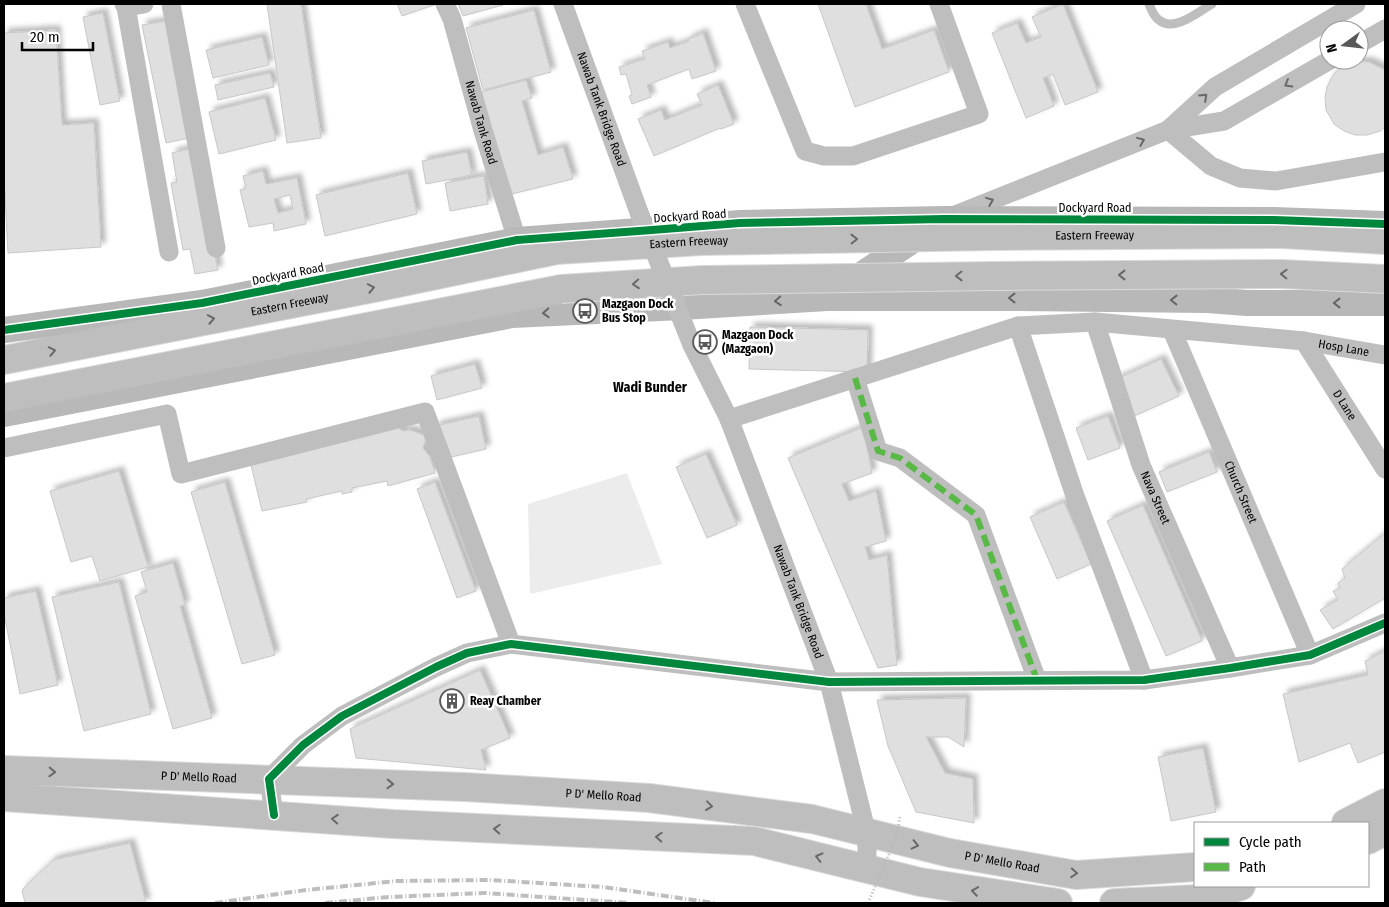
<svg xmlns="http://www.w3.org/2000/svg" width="1389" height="907" viewBox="0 0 1389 907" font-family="'Fira Sans Condensed',sans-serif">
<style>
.green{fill:#ececec}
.building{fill:#dfdfdf;stroke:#c7c7c7;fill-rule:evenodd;filter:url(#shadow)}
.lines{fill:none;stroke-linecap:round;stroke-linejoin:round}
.primary-casing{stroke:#dbdbdb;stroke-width:30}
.highway-casing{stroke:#dbdbdb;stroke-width:30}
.lane{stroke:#bebebe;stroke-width:9}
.street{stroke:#bebebe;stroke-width:19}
.secondary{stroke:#b8b8b8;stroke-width:26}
.primary{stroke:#bebebe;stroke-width:28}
.highway{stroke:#bebebe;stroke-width:28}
.rail{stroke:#bebebe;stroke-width:4;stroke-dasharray:8 2.5 1 2.5;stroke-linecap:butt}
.highway-bridge-casing{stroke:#dbdbdb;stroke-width:30;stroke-linecap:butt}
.path-bridge{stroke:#b9b9b9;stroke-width:3;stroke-dasharray:1 2.5;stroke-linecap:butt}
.street-bridge{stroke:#bebebe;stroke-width:19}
.highway-bridge{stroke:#bebebe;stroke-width:28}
.quiet{stroke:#58b947;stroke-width:6;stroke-dasharray:12 6;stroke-linecap:butt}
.cycleway-casing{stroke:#fff;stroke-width:11}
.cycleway{stroke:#00873e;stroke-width:8}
.oneway{stroke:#686868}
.oneway2{stroke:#656565}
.labels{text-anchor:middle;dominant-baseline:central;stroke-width:5;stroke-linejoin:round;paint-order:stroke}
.street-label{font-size:12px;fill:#000;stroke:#fff}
.poi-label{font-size:12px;font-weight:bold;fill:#000;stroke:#fff;text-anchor:start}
.neighbourhood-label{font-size:14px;font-weight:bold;fill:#000;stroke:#fff}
</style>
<defs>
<filter id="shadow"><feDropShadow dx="4.5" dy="-4.5" stdDeviation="2.5" flood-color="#0004"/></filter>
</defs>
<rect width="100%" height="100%" fill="#fff"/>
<polygon class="green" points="627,473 662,564 530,594 528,504"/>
<g class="building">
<polygon points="267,4 301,4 321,138 287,143"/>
<polygon points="397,4 437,4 402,16"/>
<polygon points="458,4 502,4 503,5 463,16"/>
<polygon points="818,4 866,4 882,49 934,30 949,72 855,107"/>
<polygon points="1063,4 1098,92 1065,105 1053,74 1043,78 1054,106 1026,118 992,33 1017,23 1026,43 1041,37 1032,17"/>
<polygon points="534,10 551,72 483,90 466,28"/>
<polygon points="103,13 120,101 100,105 83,17"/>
<polygon points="166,21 189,138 166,143 142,25"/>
<polygon points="56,30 62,125 94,123 101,247 8,253 4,178 4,33"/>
<polygon points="703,33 716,71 692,79 689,69 647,85 651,97 632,104 629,96 632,95 626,74 621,75 619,67 645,59 642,51 668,42 670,48 689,41 688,39"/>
<polygon points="262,37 269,65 213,78 206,50"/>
<polygon points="1356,62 1369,62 1385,70 1385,127 1380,131 1367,135 1355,135 1344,131 1334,124 1326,110 1325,97 1327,87 1333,75 1342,67"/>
<polygon points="270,73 274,87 218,100 215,85"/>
<polygon points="526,80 532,98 522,101 538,155 563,147 573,179 512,194 481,92"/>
<polygon points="718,85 734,124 721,129 720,128 654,156 638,119 661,110 665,120 702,105 697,94"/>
<polygon points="265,98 276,140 219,154 209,112"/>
<polygon points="193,148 218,270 195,274 190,249 183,250 171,183 177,182 172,153"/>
<polygon points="467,152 472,175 426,184 422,161"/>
<path d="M 263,171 L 266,184 L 297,178 L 306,224 L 274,231 L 273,223 L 249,227 L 240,190 L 246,188 L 243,176 ZM 290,195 L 293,209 L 278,213 L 274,199 Z"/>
<polygon points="408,173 417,214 325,236 316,195"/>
<polygon points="484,176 488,204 450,211 445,183"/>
<polygon points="750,327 868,330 867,372 749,369"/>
<polygon points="1161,359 1179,396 1132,417 1115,380"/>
<polygon points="475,364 482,388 437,400 431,376"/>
<polygon points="479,416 486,449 443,459 435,426"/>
<polygon points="1108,416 1120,448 1088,460 1076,428"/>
<polygon points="397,425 402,431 410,430 427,436 423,448 430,457 435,473 388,486 387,481 352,488 352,492 342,494 342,491 306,499 307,502 262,511 250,461"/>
<polygon points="863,427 872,473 842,484 849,501 876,491 886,541 865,547 869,560 887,555 897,665 878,668 788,458"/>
<polygon points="1209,452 1217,472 1167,492 1159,472"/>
<polygon points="706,454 737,525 707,538 676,467"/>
<polygon points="119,471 148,567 100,581 92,556 71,562 50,491"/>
<polygon points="225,482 275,655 242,664 191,492"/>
<polygon points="435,482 476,591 457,598 417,489"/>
<polygon points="1064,502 1091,564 1057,579 1030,517"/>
<polygon points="1143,505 1202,641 1166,656 1107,521"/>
<polygon points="1385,533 1385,598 1333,629 1320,610 1338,600 1333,591 1340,588 1338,583 1345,578 1342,569"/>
<polygon points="173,563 185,605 180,606 212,718 173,729 135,596 147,592 141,572"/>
<polygon points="119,582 151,714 84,731 52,597"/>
<polygon points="36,591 58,685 20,694 4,614 4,598"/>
<polygon points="1385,651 1385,752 1358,763 1350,743 1299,762 1283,694 1368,675 1365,661"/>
<polygon points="480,670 510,738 481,750 486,770 356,758 350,729"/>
<polygon points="966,698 964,747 948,737 926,737 945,773 973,779 974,823 916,812 888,746 877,700"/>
<polygon points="1203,748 1216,812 1171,821 1158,757"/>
<polygon points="130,843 146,903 25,903 22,890 53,860"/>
</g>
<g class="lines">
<g class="primary-casing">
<g id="primary">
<path id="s8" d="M 4,770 L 465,787 L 649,798 L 812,819 L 950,853 L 1076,875 L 1195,867"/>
<polyline points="4,797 393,824 754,841 920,882 1058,903"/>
<polyline points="1346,823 1385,803"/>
<polyline points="1368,840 1385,831"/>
<polyline points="1114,903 1198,899 1241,886"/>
</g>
</g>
<g class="highway-casing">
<g id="highway">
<path id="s9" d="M 4,360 L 379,287 L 557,250"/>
<polyline points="4,398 561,289"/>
</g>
</g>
<path class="lane" d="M 1149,4 C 1151,9 1154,17 1159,20 C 1174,33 1199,11 1212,4"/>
<g class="street">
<polyline points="124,4 126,7 169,252"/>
<polyline points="171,4 216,248"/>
<path id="s1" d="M 445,4 L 452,19 L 483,131 L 517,240"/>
<path id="s2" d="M 563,4 L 640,215"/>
<polyline points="745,4 805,151 824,156 853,156 979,114 939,4"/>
<polyline points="126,7 144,4"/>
<polyline points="1359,44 1385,29"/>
<polyline points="1168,130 1211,166 1240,178 1276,181 1385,162"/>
<polyline points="1168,130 1215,87 1356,4"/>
<polyline points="955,215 1168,130 1224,121 1330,60"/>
<path id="s3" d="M 1095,322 L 1141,465 L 1230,668"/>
<polyline points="1018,326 1075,496 1144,680"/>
<path id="s4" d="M 1172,330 L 1310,655"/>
<path id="s5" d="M 1304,341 L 1385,469"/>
<path id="s6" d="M 692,345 L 729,419 L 829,682 L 867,834 L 867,869"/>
<polyline points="855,378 878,451 900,458 976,515 1037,680"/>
<path id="s7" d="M 729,419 L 1018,326 L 1095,322 L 1304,341 L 1385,355"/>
<polyline points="4,448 167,414 181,474 425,412 511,644"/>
<polyline points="274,815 269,779 303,745 342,716 436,667 467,653 511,644 829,682 1144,680 1230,668 1310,655 1385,623"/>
</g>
<g class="secondary">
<polyline points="925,232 827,298 1016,298 1207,300 1247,303 1385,303"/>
<polyline points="4,330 202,303 517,240 652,230 740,223 944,219 1274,220 1385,224"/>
<polyline points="4,414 512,315 682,307 827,298"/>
</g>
<use href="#primary" class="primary"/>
<use href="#highway" class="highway"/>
<g class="rail">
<polyline points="215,903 306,890 397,881 490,880 603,887 714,903"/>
<polyline points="325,903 389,897 485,893 629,903"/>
</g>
<g class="highway-bridge-casing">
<g id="highway-bridge">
<path id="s10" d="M 557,250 L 701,241 L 993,236 L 1283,234 L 1385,240"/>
<polyline points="561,289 702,280 993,276 1282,274 1385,279"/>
</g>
</g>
<polyline class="path-bridge" points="868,903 896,838 900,817"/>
<polyline class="street-bridge" points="640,215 692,345"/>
<use href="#highway-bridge" class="highway-bridge"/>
<polyline class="quiet" points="855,378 878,451 900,458 976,515 1037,680"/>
<g class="cycleway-casing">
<g id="cycleway">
<polyline points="4,330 202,303 517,240 652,230 740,223 944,219 1274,220 1385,224"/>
<polyline points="274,815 269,779 303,745 342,716 436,667 467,653 511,644 829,682 1144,680 1230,668 1310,655 1385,623"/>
</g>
</g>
<use href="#cycleway" class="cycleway"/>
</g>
<defs><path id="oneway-chevron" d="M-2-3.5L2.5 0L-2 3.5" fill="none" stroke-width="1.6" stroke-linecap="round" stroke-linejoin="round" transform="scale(1.25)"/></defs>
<g class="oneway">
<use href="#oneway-chevron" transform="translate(1288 84) rotate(150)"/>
<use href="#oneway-chevron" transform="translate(1204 97) rotate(-43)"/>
<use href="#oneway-chevron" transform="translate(1141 141) rotate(-22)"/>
<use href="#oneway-chevron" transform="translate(990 201) rotate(-22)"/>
<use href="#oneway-chevron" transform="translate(854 239) rotate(-1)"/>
<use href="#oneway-chevron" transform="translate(1284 274) rotate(-178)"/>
<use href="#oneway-chevron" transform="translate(1122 275) rotate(180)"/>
<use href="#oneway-chevron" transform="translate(959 276) rotate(179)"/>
<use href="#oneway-chevron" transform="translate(636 284) rotate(176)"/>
<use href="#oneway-chevron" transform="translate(371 288) rotate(-11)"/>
<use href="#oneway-chevron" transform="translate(211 319) rotate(-11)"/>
<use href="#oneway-chevron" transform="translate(52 351) rotate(-11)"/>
<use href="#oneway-chevron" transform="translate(52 772) rotate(2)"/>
<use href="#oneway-chevron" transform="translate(390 784) rotate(2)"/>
<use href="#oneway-chevron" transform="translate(709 806) rotate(7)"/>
<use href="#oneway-chevron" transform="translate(335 819) rotate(-176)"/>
<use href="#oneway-chevron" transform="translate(497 829) rotate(-177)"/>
<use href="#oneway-chevron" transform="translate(659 837) rotate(-177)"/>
<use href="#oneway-chevron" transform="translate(915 845) rotate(13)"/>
<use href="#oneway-chevron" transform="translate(819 857) rotate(-166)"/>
<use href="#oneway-chevron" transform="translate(1074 873) rotate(4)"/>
<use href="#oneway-chevron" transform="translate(975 891) rotate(-171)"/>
</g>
<g class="oneway2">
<use href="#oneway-chevron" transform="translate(1012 298) rotate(-180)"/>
<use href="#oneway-chevron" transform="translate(1174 300) rotate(-179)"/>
<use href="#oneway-chevron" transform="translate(778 301) rotate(176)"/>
<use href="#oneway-chevron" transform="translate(1337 303) rotate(-180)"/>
<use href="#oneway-chevron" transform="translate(546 313) rotate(177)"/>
</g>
<defs>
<g id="bus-ring" transform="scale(1.25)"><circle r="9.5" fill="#fff" stroke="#595959" stroke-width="1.5"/><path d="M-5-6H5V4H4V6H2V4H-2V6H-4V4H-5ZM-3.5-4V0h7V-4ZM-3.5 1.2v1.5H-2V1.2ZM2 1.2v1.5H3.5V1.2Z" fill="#595959"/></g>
<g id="building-ring" transform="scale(1.25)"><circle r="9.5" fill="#fff" stroke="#595959" stroke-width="1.5"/><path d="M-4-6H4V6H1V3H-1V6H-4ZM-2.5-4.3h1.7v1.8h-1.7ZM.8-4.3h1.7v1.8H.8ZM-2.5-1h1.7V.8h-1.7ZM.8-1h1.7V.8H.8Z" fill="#595959"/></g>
</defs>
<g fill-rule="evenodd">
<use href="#bus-ring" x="585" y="311"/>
<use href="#bus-ring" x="705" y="342"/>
<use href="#building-ring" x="452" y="701"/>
</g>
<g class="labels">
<g class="street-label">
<text stroke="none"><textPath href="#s2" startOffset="112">Nawab Tank Bridge Road</textPath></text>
<text stroke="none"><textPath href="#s1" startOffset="124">Nawab Tank Road</textPath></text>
<text x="1095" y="208">Dockyard Road</text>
<text transform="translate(690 216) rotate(-4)">Dockyard Road</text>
<text stroke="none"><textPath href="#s10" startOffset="538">Eastern Freeway</textPath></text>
<text stroke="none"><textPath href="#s10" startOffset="132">Eastern Freeway</textPath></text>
<text transform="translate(288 274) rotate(-11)">Dockyard Road</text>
<text stroke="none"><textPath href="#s9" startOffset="291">Eastern Freeway</textPath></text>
<text stroke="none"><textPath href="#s7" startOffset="631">Hosp Lane</textPath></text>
<text stroke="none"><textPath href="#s5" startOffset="76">D Lane</textPath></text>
<text stroke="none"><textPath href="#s4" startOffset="176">Church Street</textPath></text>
<text stroke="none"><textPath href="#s3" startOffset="186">Nava Street</textPath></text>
<text stroke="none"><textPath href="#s6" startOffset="278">Nawab Tank Bridge Road</textPath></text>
<text stroke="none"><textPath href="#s8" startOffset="195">P D' Mello Road</textPath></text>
<text stroke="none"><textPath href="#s8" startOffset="600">P D' Mello Road</textPath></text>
<text stroke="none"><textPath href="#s8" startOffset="1005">P D' Mello Road</textPath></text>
</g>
<g class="poi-label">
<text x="602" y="304">Mazgaon Dock<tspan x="602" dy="14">Bus Stop</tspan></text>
<text x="722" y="335">Mazgaon Dock<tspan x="722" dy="14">(Mazgaon)</tspan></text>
<text x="470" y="701">Reay Chamber</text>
</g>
<g class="neighbourhood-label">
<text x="650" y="387">Wadi Bunder</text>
</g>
</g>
<rect width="1389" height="907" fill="none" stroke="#000000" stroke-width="10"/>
<rect x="1194" y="822" width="175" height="65" fill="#ffffff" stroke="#999999"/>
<rect x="1204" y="838" width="25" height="8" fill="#00873e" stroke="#999999"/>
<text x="1239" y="847" font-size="15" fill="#000000">Cycle path</text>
<rect x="1204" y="863" width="25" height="8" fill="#58b947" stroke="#999999"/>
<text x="1239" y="872" font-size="15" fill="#000000">Path</text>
<g transform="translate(1344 45) rotate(255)"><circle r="24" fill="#ffffff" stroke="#999999"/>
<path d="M0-4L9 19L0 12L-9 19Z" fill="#595959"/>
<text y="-8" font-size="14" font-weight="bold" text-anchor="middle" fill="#000000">N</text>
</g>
<path d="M22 42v8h71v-8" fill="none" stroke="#000000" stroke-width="2.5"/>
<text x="30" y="42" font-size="15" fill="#000000" stroke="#ffffff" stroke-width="4" paint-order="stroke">20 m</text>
</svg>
